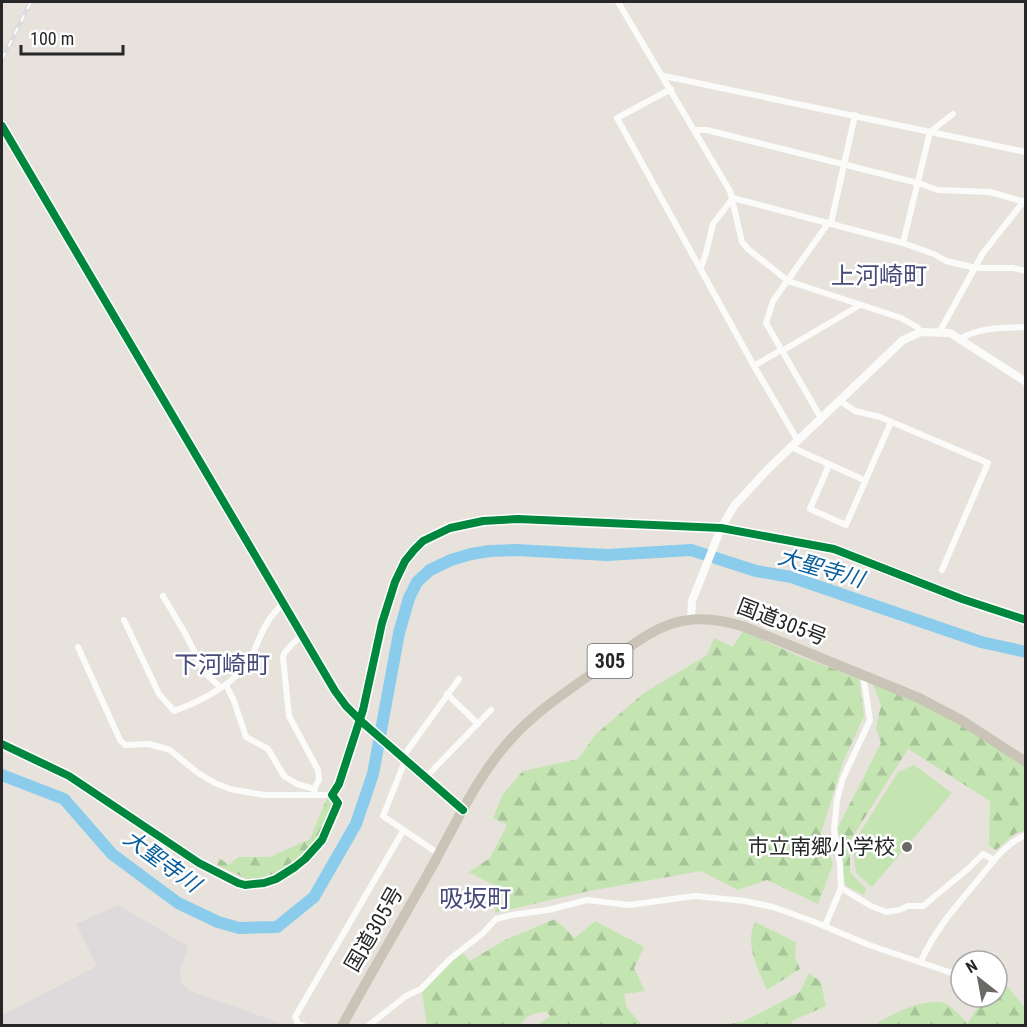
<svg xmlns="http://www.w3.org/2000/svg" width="1027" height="1027" viewBox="0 0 1027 1027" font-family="'Roboto Condensed','Noto Sans JP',sans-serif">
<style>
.industrial{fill:#dddadc}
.green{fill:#c4e4b2}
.forest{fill:url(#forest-firs)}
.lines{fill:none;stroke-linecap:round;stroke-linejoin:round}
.river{stroke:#8bcced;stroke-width:12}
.minor{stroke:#fbfbfa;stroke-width:6}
.tertiary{stroke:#fbfbfa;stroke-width:8}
.trunk{stroke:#cac3b7;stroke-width:10}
.rail-casing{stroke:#dcdbde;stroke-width:4.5}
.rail{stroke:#fff;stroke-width:2;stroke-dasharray:7;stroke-linecap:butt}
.cycleway-casing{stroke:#fff;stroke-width:11}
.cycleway{stroke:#00873e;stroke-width:8}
.poi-dot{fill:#6a6966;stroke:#fff;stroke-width:2}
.labels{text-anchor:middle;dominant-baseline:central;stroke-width:5;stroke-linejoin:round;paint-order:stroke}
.shield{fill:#fff;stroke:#686868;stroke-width:1.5}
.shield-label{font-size:20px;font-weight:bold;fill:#272727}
.street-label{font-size:21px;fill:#272727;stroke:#fff}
.poi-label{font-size:21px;fill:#272727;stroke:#fff;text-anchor:end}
.water-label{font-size:22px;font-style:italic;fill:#075d9c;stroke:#fff}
.quarter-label{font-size:24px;fill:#464b79;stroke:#fff}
</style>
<defs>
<pattern id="forest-firs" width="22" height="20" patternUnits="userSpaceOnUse" patternTransform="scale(1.5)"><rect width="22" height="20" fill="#c4e4b2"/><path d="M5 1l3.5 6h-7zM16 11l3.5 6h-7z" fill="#a8c499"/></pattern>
</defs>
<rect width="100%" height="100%" fill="#e7e3dc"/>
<polygon class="industrial" points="118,905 188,946 180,970 181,982 188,990 285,1025 2,1025 2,1015 97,966 76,924"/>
<polygon class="green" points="914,765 952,793 872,887 856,873 853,844 898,772"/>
<g class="forest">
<polygon points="743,631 798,656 859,678 864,716 843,762 821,833 833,864 818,904 767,880 738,890 701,871 589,891 495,913 497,887 469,872 490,858 507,825 493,818 503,794 523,771 578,759 596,734 644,693 707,655 714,638 733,647"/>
<polygon points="873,684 954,718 1025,765 1025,831 1016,833 996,850 989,846 990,801 908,749 850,841 850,872 866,889 864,895 845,885 838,827 881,743 876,728 881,705"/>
<polygon points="327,798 335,803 319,840 275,878 251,881 217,865 219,858 229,865 238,857 270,857 310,839"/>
<path d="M 555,919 L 575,938 L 595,921 L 644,947 L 634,968 L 645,991 L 624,994 L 627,1008 L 642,1025 L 538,1025 L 550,1016 L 547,1012 C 536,1012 526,1015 520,1025 L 427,1025 L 422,992 L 462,952 L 470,961 L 505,940 Z"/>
<path d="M 755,922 L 796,942 L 795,957 L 800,969 L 767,990 C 758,969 744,944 755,922 Z"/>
<polygon points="809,973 821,982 826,1006 792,1021 791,1025 718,1025 743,1022 800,992"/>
<path d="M 1008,987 L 1025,1008 L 1025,1025 L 875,1025 C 889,1015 929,995 946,1004 C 954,1008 961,1017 968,1023 L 984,997 L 997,997 L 997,992 Z"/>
</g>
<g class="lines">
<polyline class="river" points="2,775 64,799 112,854 178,903 218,922 239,928 277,927 314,897 356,824 373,774 399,633 409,598 417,582 430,570 451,560 471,554 490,551 516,550 607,555 691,550 756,571 791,577 981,642 1026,652"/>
<g class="minor">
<polyline points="618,2 730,191 742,242 748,249 788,281 901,318 917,327 921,332"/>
<polyline points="664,76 1026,152"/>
<polyline points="671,89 617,118 754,366 781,350"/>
<polyline points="696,130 707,130 918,183 938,190 990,192 1024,202"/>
<polyline points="733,198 903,243 934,254 946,261 976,268 1013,268 1026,271"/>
<polyline points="831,223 855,115"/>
<polyline points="903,243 930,132 953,114"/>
<polyline points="701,267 706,253 713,224 733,198"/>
<polyline points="940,331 983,253 1024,201"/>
<path d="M 960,339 C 979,327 1005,328 1026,327"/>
<polyline points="782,351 860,305"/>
<polyline points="754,366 798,441"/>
<polyline points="840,401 855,411 880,417 988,463 942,570"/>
<polyline points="821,418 766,323 773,301 829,222"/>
<polyline points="791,447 864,480"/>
<polyline points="829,465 810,509 846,525 891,422"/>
<polyline points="163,596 186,635 205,673 220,687"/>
<path d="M 124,620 L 159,694 L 174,711 C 202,701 242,681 254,651 C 262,632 267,618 283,604"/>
<polyline points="301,635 285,652 283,657 289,716 318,770 319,780 314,789"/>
<polyline points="78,647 120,740 125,745 149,744 170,750 198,773 215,783 230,789 264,795 332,795 339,784 359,719"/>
<polyline points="226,685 234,701 246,737 268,749 284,776 297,784 314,789 315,793"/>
<polyline points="447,694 478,724"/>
<polyline points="402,758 459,679"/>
<polyline points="405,761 383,816 439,854"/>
<polyline points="425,778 491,710"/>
<polyline points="841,888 871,906 886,912 899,910 908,906 923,906 969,868 983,854 994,860"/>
<polyline points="825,926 841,888 840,864 834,830 837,800 843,778 870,720 864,681 868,677"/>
<path d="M 921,961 C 935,930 956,906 978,880 C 992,863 1004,844 1026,835"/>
<polyline points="304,1026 298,1024 295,1017 403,831"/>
<polyline points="368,1026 406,996 421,989 450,959 482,934 496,919 512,915 548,910 587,900 629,905 695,896 745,901 773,907 812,921 869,945 949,972 961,974"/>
</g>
<g class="tertiary">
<polyline points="2,126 335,691 346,706 362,722 463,810"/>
<polyline points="691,619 692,601 721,528 734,506 768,469 903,340 921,332 950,333 1026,382"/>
</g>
<path class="trunk" d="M 342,1026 C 372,971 404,917 434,863 C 457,821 478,775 511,739 C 537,710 572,688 604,665 C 654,629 681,606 745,627 L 919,698 L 961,720 L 1026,762"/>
<g class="rail-casing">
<polyline id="rail" points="2,59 31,2"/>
</g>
<use href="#rail" class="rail"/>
<g class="cycleway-casing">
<g id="cycleway">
<polyline points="2,126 335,691 346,706 362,722 463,810"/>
<polyline points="2,744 69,776 199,863 238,883 245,885 264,883 276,879 295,867 305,859 322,840 338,803 332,795 339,784 363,710 382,623 395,582 405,561 414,550 423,541 450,528 483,521 518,519 721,528 834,549 962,599 1026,620"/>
</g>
</g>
<use href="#cycleway" class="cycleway"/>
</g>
<circle class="poi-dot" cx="907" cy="847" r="6"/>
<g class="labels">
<rect class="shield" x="587.5" y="644" width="45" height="34" rx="4.5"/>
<g class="shield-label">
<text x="610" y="661">305</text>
</g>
<g class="street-label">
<text transform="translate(782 622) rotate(21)">国道305号</text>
<text transform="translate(374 929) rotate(-60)">国道305号</text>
</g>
<g class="poi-label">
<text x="895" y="847">市立南郷小学校</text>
</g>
<g class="water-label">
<text transform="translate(821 568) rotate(16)">大聖寺川</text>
<text transform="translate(162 861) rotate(36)">大聖寺川</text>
</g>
<g class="quarter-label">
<text x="879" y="276">上河崎町</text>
<text x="222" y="665">下河崎町</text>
<text x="475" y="899">吸坂町</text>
</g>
</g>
<rect width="1027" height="1027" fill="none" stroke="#272727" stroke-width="6"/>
<g transform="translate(979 979) rotate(329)"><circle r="28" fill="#ffffff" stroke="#a9a9a9" stroke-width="1.5"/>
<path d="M0-4.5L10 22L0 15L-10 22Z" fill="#6a6966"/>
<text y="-9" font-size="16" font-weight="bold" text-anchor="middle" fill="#272727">N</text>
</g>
<path d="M21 45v9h102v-9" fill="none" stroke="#272727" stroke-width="3"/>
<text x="30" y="45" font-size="18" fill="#272727" stroke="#ffffff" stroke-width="4.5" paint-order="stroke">100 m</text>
</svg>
